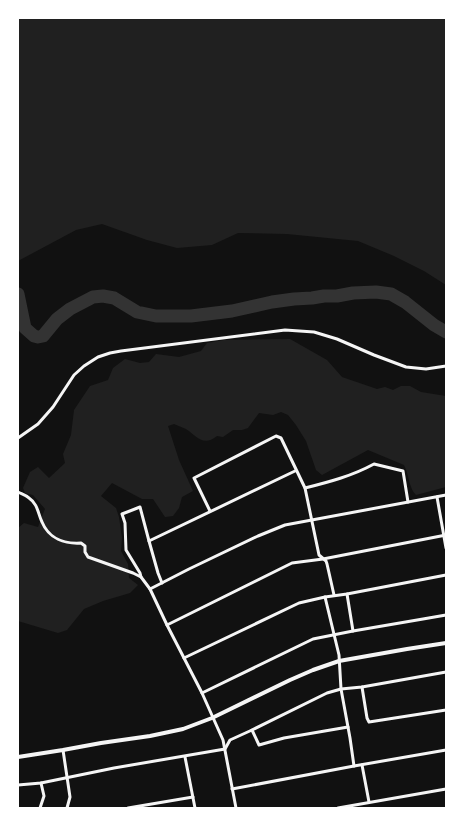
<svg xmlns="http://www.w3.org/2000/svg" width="464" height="826" viewBox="0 0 464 826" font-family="'PT Sans Narrow',sans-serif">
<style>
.green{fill:#202020}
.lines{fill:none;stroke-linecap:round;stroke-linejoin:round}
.river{stroke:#333;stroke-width:13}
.minor{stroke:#f5f5f5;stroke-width:3}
.tertiary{stroke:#f5f5f5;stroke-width:4}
</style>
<rect width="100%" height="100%" fill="#111"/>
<g class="green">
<polygon points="18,18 446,18 446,285 424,271 394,256 358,241 287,234 238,233 212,245 177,248 147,240 102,224 76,230 18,261"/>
<path d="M 290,339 L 327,360 L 342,377 L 377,389 L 385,387 L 393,390 L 401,386 L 410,386 L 421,392 L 446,396 L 446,487 L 416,495 C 409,489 409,474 404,465 L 368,450 L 322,475 L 316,470 L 306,441 L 296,425 L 288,415 L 281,412 L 273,415 L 259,413 L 248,428 L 242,430 L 233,430 L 223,437 L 217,436 C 203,447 198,437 186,429 C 182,427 178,426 174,424 L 168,426 L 179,460 L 193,491 L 182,497 L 179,508 L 173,516 L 165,517 L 153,499 L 142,499 L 112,483 L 101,496 L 116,508 L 119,517 L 122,538 L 121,551 L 128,564 L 129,578 L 138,585 L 130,593 L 103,601 L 84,609 L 67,630 L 58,633 L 18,621 L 18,528 L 24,523 L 38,527 L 45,509 L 33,495 L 25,493 L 23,488 L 30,472 L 38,467 L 49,478 L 65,463 L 63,454 L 71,435 L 74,410 L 90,386 L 108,380 L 113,368 L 125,359 L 140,363 L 149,362 L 156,354 L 179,357 L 201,351 L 207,343 L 224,340 Z"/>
</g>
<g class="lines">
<polyline class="river" points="18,294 25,328 34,336 38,337 43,336 57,319 70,309 93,297 103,296 114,298 137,312 156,316 191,316 232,311 272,302 294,299 312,298 324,296 337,296 353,293 376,292 391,294 405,302 434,325 446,332"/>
<g class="minor">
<polyline points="18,438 38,424 53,407 74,375 84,366 98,357 110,353 121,351 285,330 314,332 337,339 374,355 406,367 426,369 446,366"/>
<path d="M 305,488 C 329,482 352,476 374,464 L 403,471 L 408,502"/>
<path d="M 18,492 C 22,494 26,495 29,498 C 38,504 38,514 42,522 C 49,539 65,544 81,543 L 85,546 L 85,552 L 88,557 L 133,573 L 141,577 L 150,589 L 167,625 L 202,693 L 223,740 L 236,808"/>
<polyline points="437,497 446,548"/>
<polyline points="210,511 194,478 276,436 281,438 305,488 319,555 326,561 327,564 334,595"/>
<polyline points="141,577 140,573 126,550 125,523 122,514 140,507 149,541"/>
<polyline points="162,583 158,573 149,541 295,471"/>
<polyline points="150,589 189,569 258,536 285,525 446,495"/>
<polyline points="347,594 353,631"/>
<polyline points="325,597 339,655 341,689 350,738 354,766"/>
<polyline points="167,625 292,563 323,559 446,535"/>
<polyline points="184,658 299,603 325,597 347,594 446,575"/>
<polyline points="362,687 367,718 369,722 446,710"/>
<polyline points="202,693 313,639 353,631 423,619 446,615"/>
<polyline points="252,730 259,745 284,738 348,727"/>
<polyline points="63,750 70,797 67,808"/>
<polyline points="185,757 195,808"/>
<polyline points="362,765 369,802"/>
<polyline points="18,785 41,783 114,768 225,749 230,740 252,730 327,693 341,689 362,687 446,672"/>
<polyline points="232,789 354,766 446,750"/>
<polyline points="40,808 44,796 41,783"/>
<polyline points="128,808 193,797"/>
<polyline points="338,808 446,789"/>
</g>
<polyline class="tertiary" points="18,757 63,750 101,743 150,736 183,729 212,718 290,680 313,670 339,661 407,649 446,643"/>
</g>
<rect width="464" height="826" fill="none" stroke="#ffffff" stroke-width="38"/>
</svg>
